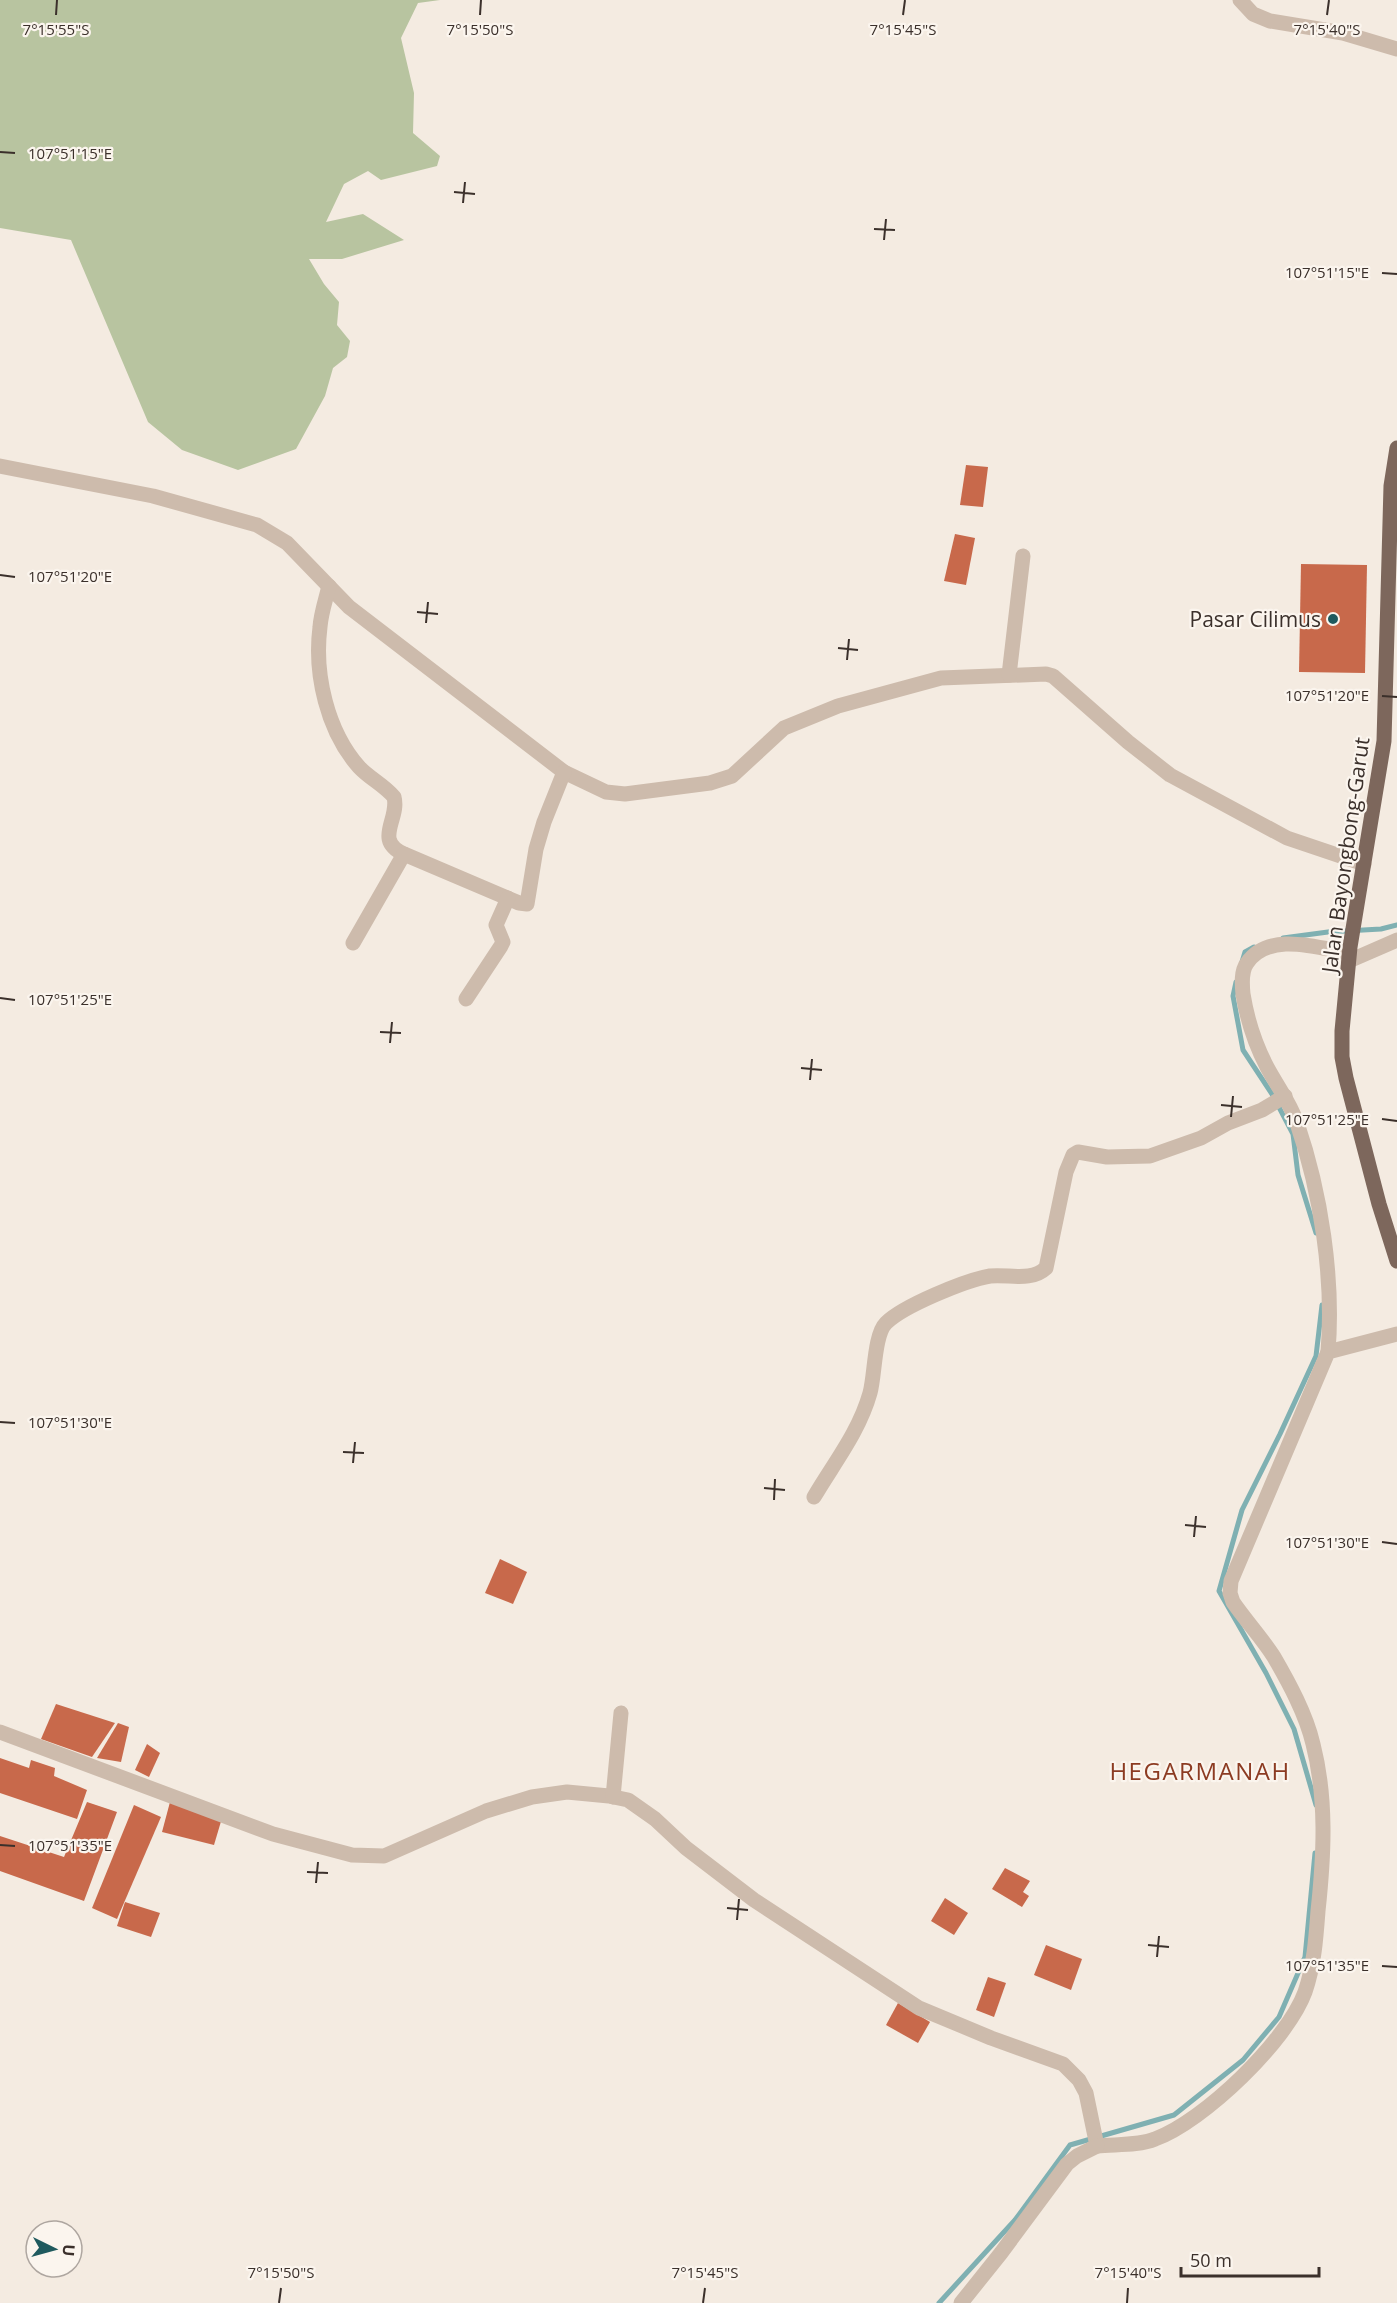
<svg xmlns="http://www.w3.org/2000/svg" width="1397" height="2303" viewBox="0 0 1397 2303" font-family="'Open Sans',sans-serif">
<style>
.green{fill:#b8c4a0}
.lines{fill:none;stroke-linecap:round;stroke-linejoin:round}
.stream{stroke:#7fb0b2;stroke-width:5}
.building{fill:#c8694b}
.minor{stroke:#cdbbac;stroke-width:15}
.major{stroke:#7d675c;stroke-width:15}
.ticks{fill:none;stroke:#3b302b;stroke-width:2}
.poi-dot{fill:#1f5a5e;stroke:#fbf5ee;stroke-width:2}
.labels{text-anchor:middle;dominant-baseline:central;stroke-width:4.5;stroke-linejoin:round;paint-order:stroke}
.poi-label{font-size:21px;fill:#3b302b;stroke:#fbf5ee;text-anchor:end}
.street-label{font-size:21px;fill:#3b302b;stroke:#fbf5ee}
.quarter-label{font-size:24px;letter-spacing:1.5px;fill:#8c3b22;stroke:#fbf5ee}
.ticks-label{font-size:15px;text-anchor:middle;fill:#3b302b;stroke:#fbf5ee;stroke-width:4.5;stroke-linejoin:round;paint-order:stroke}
</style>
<rect width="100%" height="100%" fill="#f4ebe1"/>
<polygon class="green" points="0,0 440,0 418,3 401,38 414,93 413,133 440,156 437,166 381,180 368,171 344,184 326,222 363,214 404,240 342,259 309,259 324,284 339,302 337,325 350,341 347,357 333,368 325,396 296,449 238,470 182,450 148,422 71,240 0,228"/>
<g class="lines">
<g class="stream">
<polyline points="1283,938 1328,932 1381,929 1397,925"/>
<polyline points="1242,962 1245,952 1254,947"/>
<polyline points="1236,982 1233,996 1243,1050 1272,1094 1293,1134 1298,1175 1316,1233"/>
<polyline points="1316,1805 1294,1729 1266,1673 1219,1591 1242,1510 1280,1434 1316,1356 1322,1305"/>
<polyline points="939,2303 1015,2220 1070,2145 1174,2115 1243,2060 1279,2017 1305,1957 1315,1853"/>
</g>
</g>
<g class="building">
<polygon points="966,465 988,467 983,507 960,505"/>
<polygon points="955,534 975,538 966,585 944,581"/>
<polygon points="1301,564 1367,565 1365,673 1299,672"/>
<polygon points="500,1559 527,1572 513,1604 485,1593"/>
<polygon points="56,1704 115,1723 92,1757 41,1739"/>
<polygon points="118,1723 129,1727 121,1762 97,1758"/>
<polygon points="147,1744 160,1753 149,1777 135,1770"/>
<polygon points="0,1758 29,1768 31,1760 55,1768 54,1776 87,1790 77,1819 0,1793"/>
<polygon points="87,1802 117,1812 84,1901 0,1871 0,1836 64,1857"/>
<polygon points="170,1802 222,1818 214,1845 162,1832"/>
<polygon points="134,1805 161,1817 117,1919 92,1908"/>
<polygon points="1005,1868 1030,1881 1023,1892 1029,1896 1022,1907 992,1889"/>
<polygon points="945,1898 968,1913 954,1935 931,1921"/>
<polygon points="125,1902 160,1913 151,1937 117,1926"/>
<polygon points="1046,1945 1082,1959 1071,1990 1034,1975"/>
<polygon points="988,1977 1006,1983 994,2017 976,2010"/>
<polygon points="898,2003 930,2022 918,2043 886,2025"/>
</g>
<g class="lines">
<g class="minor">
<polyline points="1240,0 1253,14 1270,21 1343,33 1397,49"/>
<polyline points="0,466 153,496 257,525 287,543 349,607 564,772 606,792 625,794 710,783 732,776 784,728 838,706 941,678 1046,674 1053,676 1128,742 1170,775 1287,838 1364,864"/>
<path d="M 329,586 C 326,599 321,613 320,627 C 314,674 327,731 359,767 C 369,778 384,785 394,797 C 400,819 373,840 404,854"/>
<polyline points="1009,675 1023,556"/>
<polyline points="353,943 404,854 519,903 527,904 536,849 544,822 564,772"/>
<polyline points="1349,961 1397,940"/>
<polyline points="466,999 501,946 503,942 496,925 508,898"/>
<path d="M 1328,1352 C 1334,1278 1321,1193 1297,1123 C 1290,1102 1277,1086 1267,1067 C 1255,1044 1247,1019 1243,994 C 1242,984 1241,971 1247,963 C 1269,931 1318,948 1349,953"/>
<path d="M 814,1497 C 834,1463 859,1432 870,1393 C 875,1375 874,1335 886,1323 C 903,1306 966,1280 990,1276 C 1009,1274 1031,1282 1046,1268 L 1066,1172 L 1073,1155 L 1078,1152 L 1107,1157 L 1150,1156 L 1201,1138 L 1228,1123 L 1262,1110 L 1285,1096"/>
<path d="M 0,1732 L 273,1834 L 352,1855 L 384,1856 L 486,1811 L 532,1797 L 567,1792 L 609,1796 L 628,1800 L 655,1819 L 686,1848 L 754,1900 L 919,2008 L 991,2038 L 1063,2064 L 1079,2080 L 1086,2093 L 1097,2146 C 1115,2144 1138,2146 1155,2139 C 1204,2121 1287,2041 1305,1992 C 1314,1966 1316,1938 1318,1911 C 1324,1855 1327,1799 1313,1744 C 1306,1714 1289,1683 1274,1657 C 1262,1638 1246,1621 1233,1602 L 1230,1593 L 1231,1581 L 1328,1352 L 1397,1334"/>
<polyline points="613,1797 621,1713"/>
<polyline points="961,2303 1001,2253 1067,2164 1077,2156 1097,2146"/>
</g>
<polyline class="major" points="1397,448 1391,486 1384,741 1350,947 1342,1031 1342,1057 1346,1078 1379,1204 1397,1261"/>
</g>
<path class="ticks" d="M 56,15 L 57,0M 480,15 L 481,0M 903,15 L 905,0M 1327,15 L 1329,0M 0,152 L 15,153M 454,192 L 475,194M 463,203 L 465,182M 874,229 L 895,230M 884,240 L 886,219M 1382,273 L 1397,274M 0,575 L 15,577M 417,612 L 438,614M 426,623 L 428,602M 838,648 L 858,650M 847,660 L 849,639M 1382,696 L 1397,697M 0,998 L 15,1000M 380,1032 L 401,1033M 390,1043 L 392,1022M 801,1068 L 822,1070M 810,1080 L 812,1059M 1221,1105 L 1242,1107M 1231,1117 L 1233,1096M 1382,1119 L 1397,1121M 0,1422 L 15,1423M 343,1452 L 364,1453M 353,1463 L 355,1442M 764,1488 L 785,1490M 774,1500 L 775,1479M 1185,1525 L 1206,1527M 1194,1537 L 1196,1516M 1382,1542 L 1397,1544M 0,1845 L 15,1846M 307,1872 L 328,1873M 316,1883 L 318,1862M 727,1908 L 748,1910M 737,1920 L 739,1899M 1148,1945 L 1169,1947M 1157,1957 L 1159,1936M 1382,1966 L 1397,1967M 279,2303 L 281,2288M 703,2303 L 705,2288M 1127,2303 L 1128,2288"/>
<circle class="poi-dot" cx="1333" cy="619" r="6"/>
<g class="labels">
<g class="poi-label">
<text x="1321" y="619">Pasar Cilimus</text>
</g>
<g class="street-label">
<text transform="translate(1345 855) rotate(-82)">Jalan Bayongbong-Garut</text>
</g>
<g class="quarter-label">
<text x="1200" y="1770">HEGARMANAH</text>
</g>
</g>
<g class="ticks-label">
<text x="56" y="35">7°15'55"S</text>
<text x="480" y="35">7°15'50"S</text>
<text x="903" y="35">7°15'45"S</text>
<text x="1327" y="35">7°15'40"S</text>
<text x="70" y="159">107°51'15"E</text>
<text x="1327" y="278">107°51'15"E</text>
<text x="70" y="582">107°51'20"E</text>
<text x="1327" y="701">107°51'20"E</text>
<text x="70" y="1005">107°51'25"E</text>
<text x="1327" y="1125">107°51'25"E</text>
<text x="70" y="1428">107°51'30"E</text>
<text x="1327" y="1548">107°51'30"E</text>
<text x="70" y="1851">107°51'35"E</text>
<text x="1327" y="1971">107°51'35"E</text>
<text x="281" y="2278">7°15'50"S</text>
<text x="705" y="2278">7°15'45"S</text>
<text x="1128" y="2278">7°15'40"S</text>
</g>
<g transform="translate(54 2249) rotate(95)"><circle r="28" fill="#fbf5ee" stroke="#aea6a0" stroke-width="1.5"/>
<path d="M0-4.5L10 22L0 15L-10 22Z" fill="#1f5a5e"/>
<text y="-9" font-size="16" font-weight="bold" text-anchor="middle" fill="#3b302b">U</text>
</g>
<path d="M1181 2267v9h138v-9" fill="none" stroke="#3b302b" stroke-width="3"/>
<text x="1190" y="2267" font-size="18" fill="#3b302b" stroke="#fbf5ee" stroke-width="4.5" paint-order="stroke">50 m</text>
</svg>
